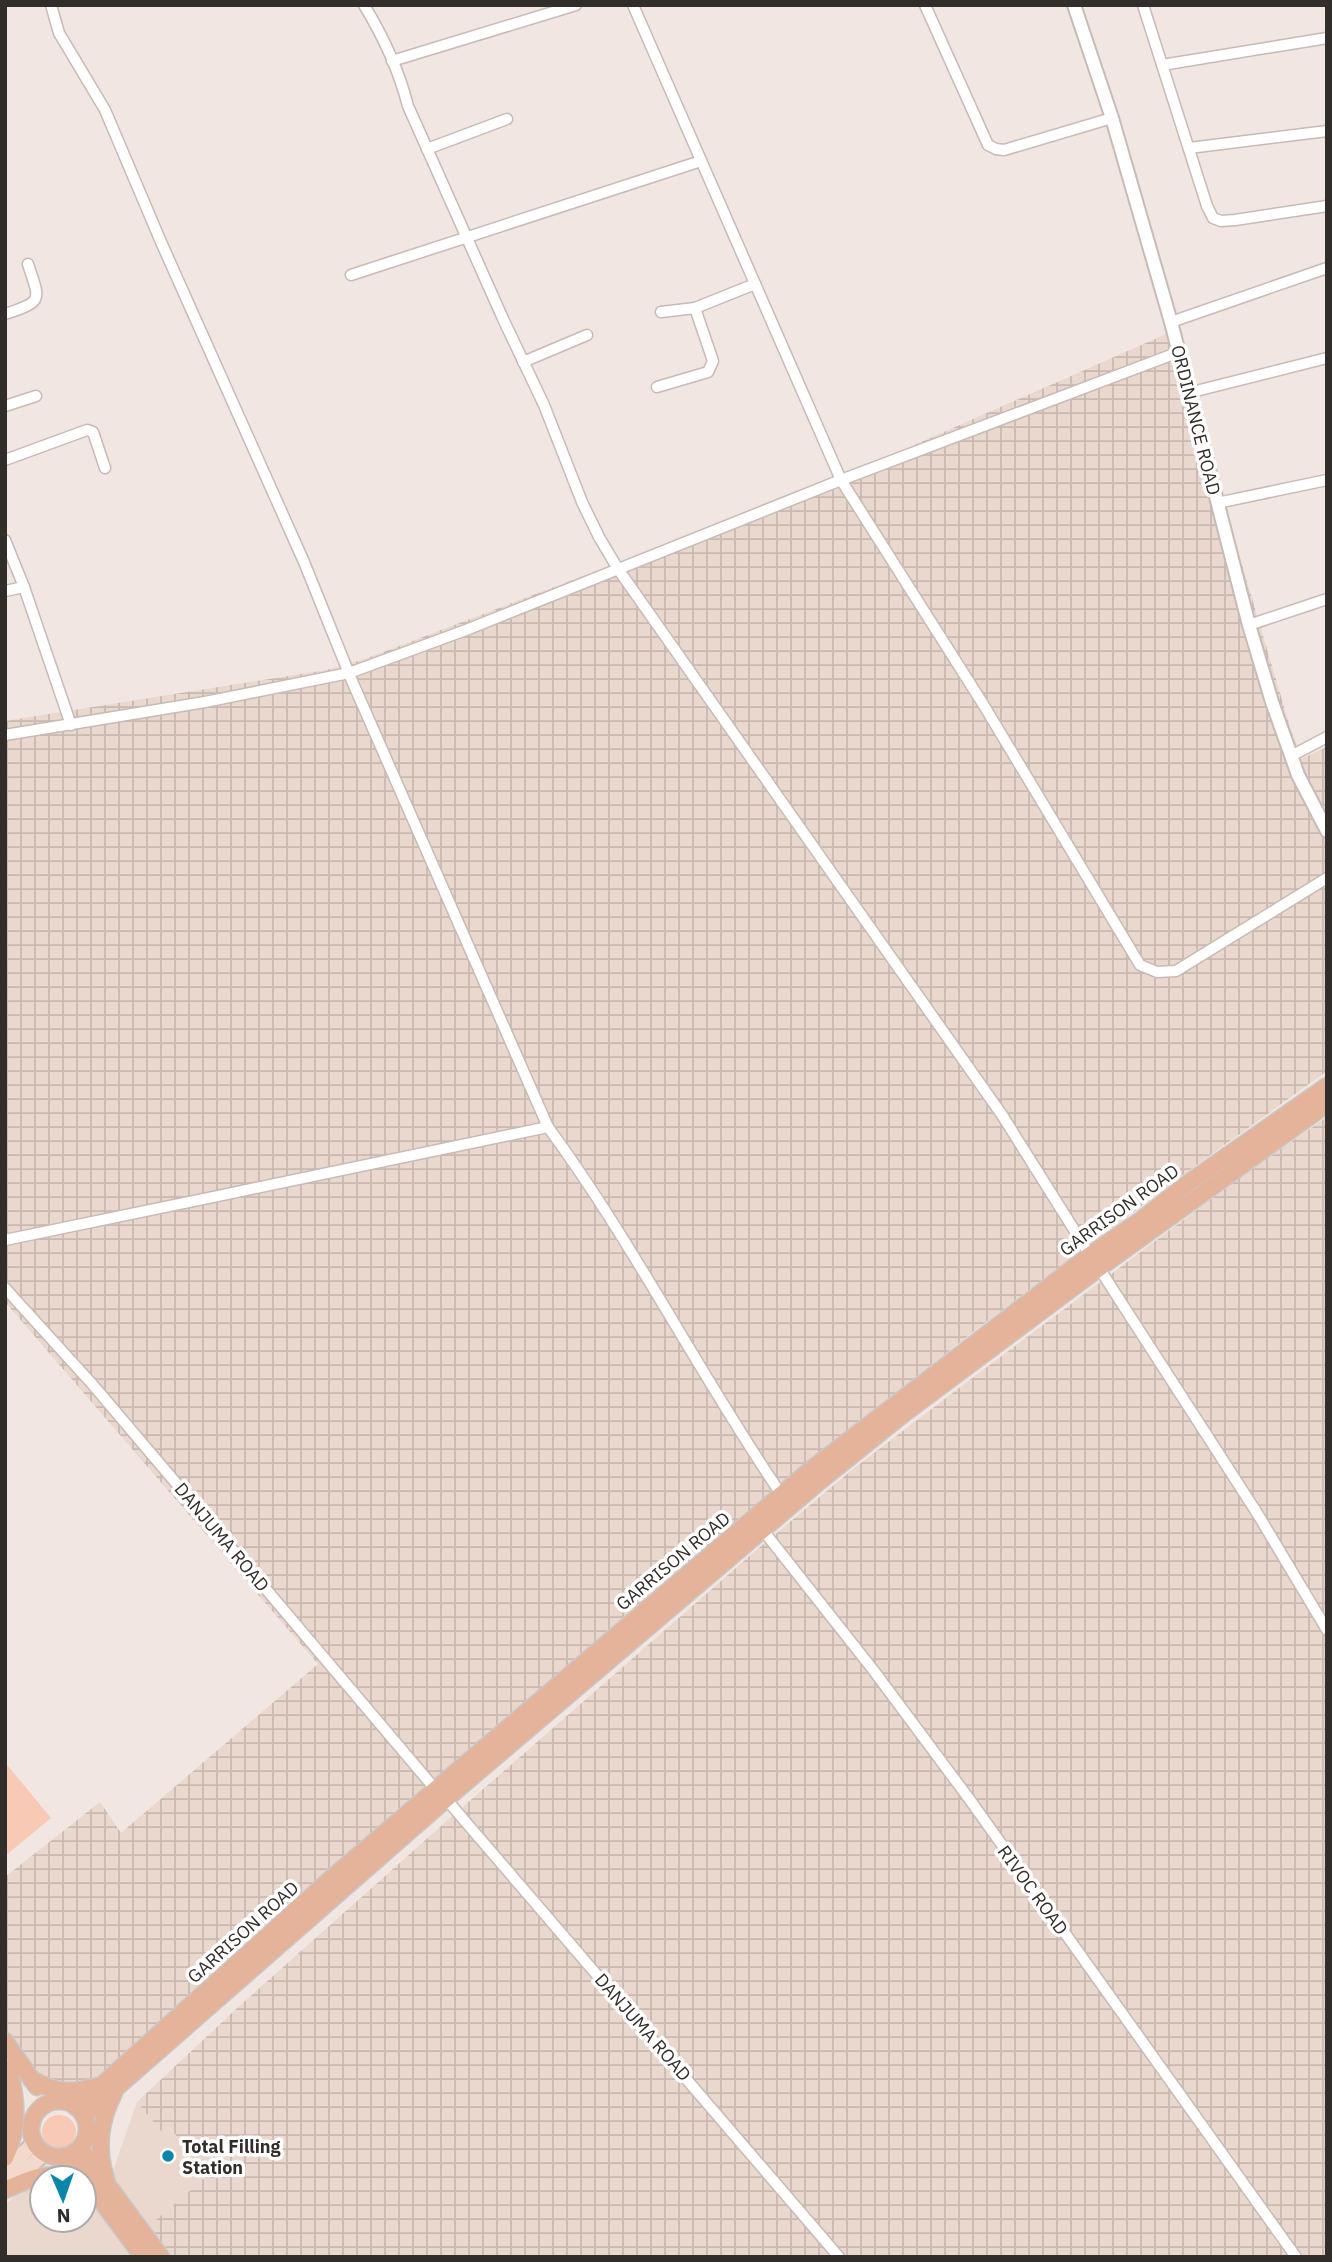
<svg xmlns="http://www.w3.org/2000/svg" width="1332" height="2262" viewBox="0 0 1332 2262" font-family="'IBM Plex Sans',sans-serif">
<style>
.built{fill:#ead7ce}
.industrial{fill:url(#industrial-grid)}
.grass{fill:#f8cab5}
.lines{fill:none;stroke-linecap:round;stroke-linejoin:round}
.minor-casing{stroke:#c6bbb6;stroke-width:13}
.tertiary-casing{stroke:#c6bbb6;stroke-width:16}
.secondary-casing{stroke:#c6bbb6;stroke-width:18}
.primary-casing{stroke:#c9c8c8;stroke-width:19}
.minor{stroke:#fff;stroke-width:10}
.tertiary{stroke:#fff;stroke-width:12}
.secondary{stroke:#f2d9cc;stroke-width:14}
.primary{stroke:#e5b29a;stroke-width:16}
.poi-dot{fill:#0b85aa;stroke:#fff;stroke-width:2.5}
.labels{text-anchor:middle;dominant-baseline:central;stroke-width:7;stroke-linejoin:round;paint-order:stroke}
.street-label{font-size:18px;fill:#312d2b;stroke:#fff}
.poi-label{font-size:18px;font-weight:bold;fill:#312d2b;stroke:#fff;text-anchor:start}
</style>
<defs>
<pattern id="industrial-grid" width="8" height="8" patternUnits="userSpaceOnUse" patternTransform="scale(1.75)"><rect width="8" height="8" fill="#ead7ce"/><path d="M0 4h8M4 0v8" fill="none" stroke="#c9b9b1"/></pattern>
</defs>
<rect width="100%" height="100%" fill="#f1e6e1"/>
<g class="built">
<polygon points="137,2102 161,2131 169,2128 193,2156 207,2145 222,2163 149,2226 114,2183 113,2171"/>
<polygon points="42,2180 42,2220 84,2220 84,2192 133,2257 5,2257 5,2205 27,2185"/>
</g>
<g class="industrial">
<polygon points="1173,331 1290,727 1301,759 1327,747 1327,1071 1187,1172 978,1328 797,1471 262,1926 105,2073 94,2079 63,2086 46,2081 24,2056 5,2029 5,1877 100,1802 121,1833 318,1664 5,1302 5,721 326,670 365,659 835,480"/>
<polygon points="1327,1117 1327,2257 172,2257 149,2226 222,2163 207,2146 193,2157 170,2128 161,2131 137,2102 235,2010 449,1819 753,1553 853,1469 967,1382 1246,1173"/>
</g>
<g class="grass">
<polygon points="8,1766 51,1818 5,1856 5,1768"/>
<circle cx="59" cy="2132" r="17"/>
</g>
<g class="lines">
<g class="minor-casing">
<g id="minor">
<path d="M 51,5 L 59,33 L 105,110 L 161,242 L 304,562 L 352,681 L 548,1127 C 634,1244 699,1374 781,1494"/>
<path d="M 364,5 C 383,36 399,71 408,106 L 504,321 L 544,405 L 582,502 L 599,537 L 618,569 L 1002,1115 L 1090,1255"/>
<polyline points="633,5 841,480 983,704 1140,965 1157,972 1176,971 1327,878"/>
<polyline points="925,5 988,145 996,149 1004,150 1112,118"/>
<polyline points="1143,5 1207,206 1213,218 1221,221 1235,220 1327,206"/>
<polyline points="392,61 576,5"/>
<polyline points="1162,65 1327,38"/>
<polyline points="1189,148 1327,131"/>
<polyline points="427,149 507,119"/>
<polyline points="351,275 701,161"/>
<polyline points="661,312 695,308 755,284"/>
<path d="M 5,314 C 44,301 40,301 28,264"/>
<polyline points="1171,322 1327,268"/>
<polyline points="523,362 587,335"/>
<polyline points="657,387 708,372 713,361 695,308"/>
<polyline points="1188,393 1327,358"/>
<polyline points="5,406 36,396"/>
<polyline points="5,460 87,430 93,432 105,468"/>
<polyline points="1217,503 1327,480"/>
<polyline points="5,540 24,587 71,725"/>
<polyline points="5,591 24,587"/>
<polyline points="1249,625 1327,599"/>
<polyline points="5,735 205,702 349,673 466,630 841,480 1179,352"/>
<polyline points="1291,756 1327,737"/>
<path d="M 5,1240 C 186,1202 367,1166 548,1127"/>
<polyline points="1099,1268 1257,1513 1327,1630"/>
<polyline points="5,1288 93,1385 436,1790"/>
<polyline points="762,1529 874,1671 970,1800 1296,2257"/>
<polyline points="446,1799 839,2257"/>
</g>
</g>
<g class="tertiary-casing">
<polyline id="tertiary" points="1074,5 1112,118 1171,322 1249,625 1272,702 1298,775 1327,831"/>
</g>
<g class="secondary-casing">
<g id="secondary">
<polyline points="5,2171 34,2143"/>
<polyline points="6,2187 44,2154"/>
</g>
</g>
<g class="primary-casing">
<g id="primary">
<polyline points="5,2041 37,2087"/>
<path d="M 31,2079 C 55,2093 71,2094 98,2086"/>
<circle cx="59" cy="2129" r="28"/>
<polyline points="75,2106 103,2084 334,1876 809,1471 1090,1255 1141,1220 1187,1184 1327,1086"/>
<polyline points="84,2116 446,1799 821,1480 902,1415 1099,1268 1327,1104"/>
<polyline points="80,2148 161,2257"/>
<polyline points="68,2156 143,2257"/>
<path d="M 5,2158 C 19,2129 17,2100 9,2069"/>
<path d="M 106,2179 C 96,2149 100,2120 114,2093"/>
<path d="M 5,2190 C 27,2180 48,2170 72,2178"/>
</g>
</g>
<use href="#minor" class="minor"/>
<use href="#tertiary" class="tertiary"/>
<use href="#secondary" class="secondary"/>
<use href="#primary" class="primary"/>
</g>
<circle class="poi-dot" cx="168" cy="2156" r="7"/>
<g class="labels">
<g class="street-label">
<text transform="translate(1196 420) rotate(76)">ORDINANCE ROAD</text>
<text transform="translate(1119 1210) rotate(-36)">GARRISON ROAD</text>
<text transform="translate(222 1537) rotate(50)">DANJUMA ROAD</text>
<text transform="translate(673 1561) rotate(-40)">GARRISON ROAD</text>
<text transform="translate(1033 1890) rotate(54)">RIVOC ROAD</text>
<text transform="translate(243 1932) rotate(-42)">GARRISON ROAD</text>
<text transform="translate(643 2027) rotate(49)">DANJUMA ROAD</text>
</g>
<g class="poi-label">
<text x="182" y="2146">Total Filling<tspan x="182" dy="21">Station</tspan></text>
</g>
</g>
<rect width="1332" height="2262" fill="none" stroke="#312d2b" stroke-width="14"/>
<g transform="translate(63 2199) rotate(178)"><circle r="33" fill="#ffffff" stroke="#adabaa" stroke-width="2"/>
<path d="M0-5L12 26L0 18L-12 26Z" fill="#0b85aa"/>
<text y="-10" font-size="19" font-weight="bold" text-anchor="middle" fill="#312d2b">N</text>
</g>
</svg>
